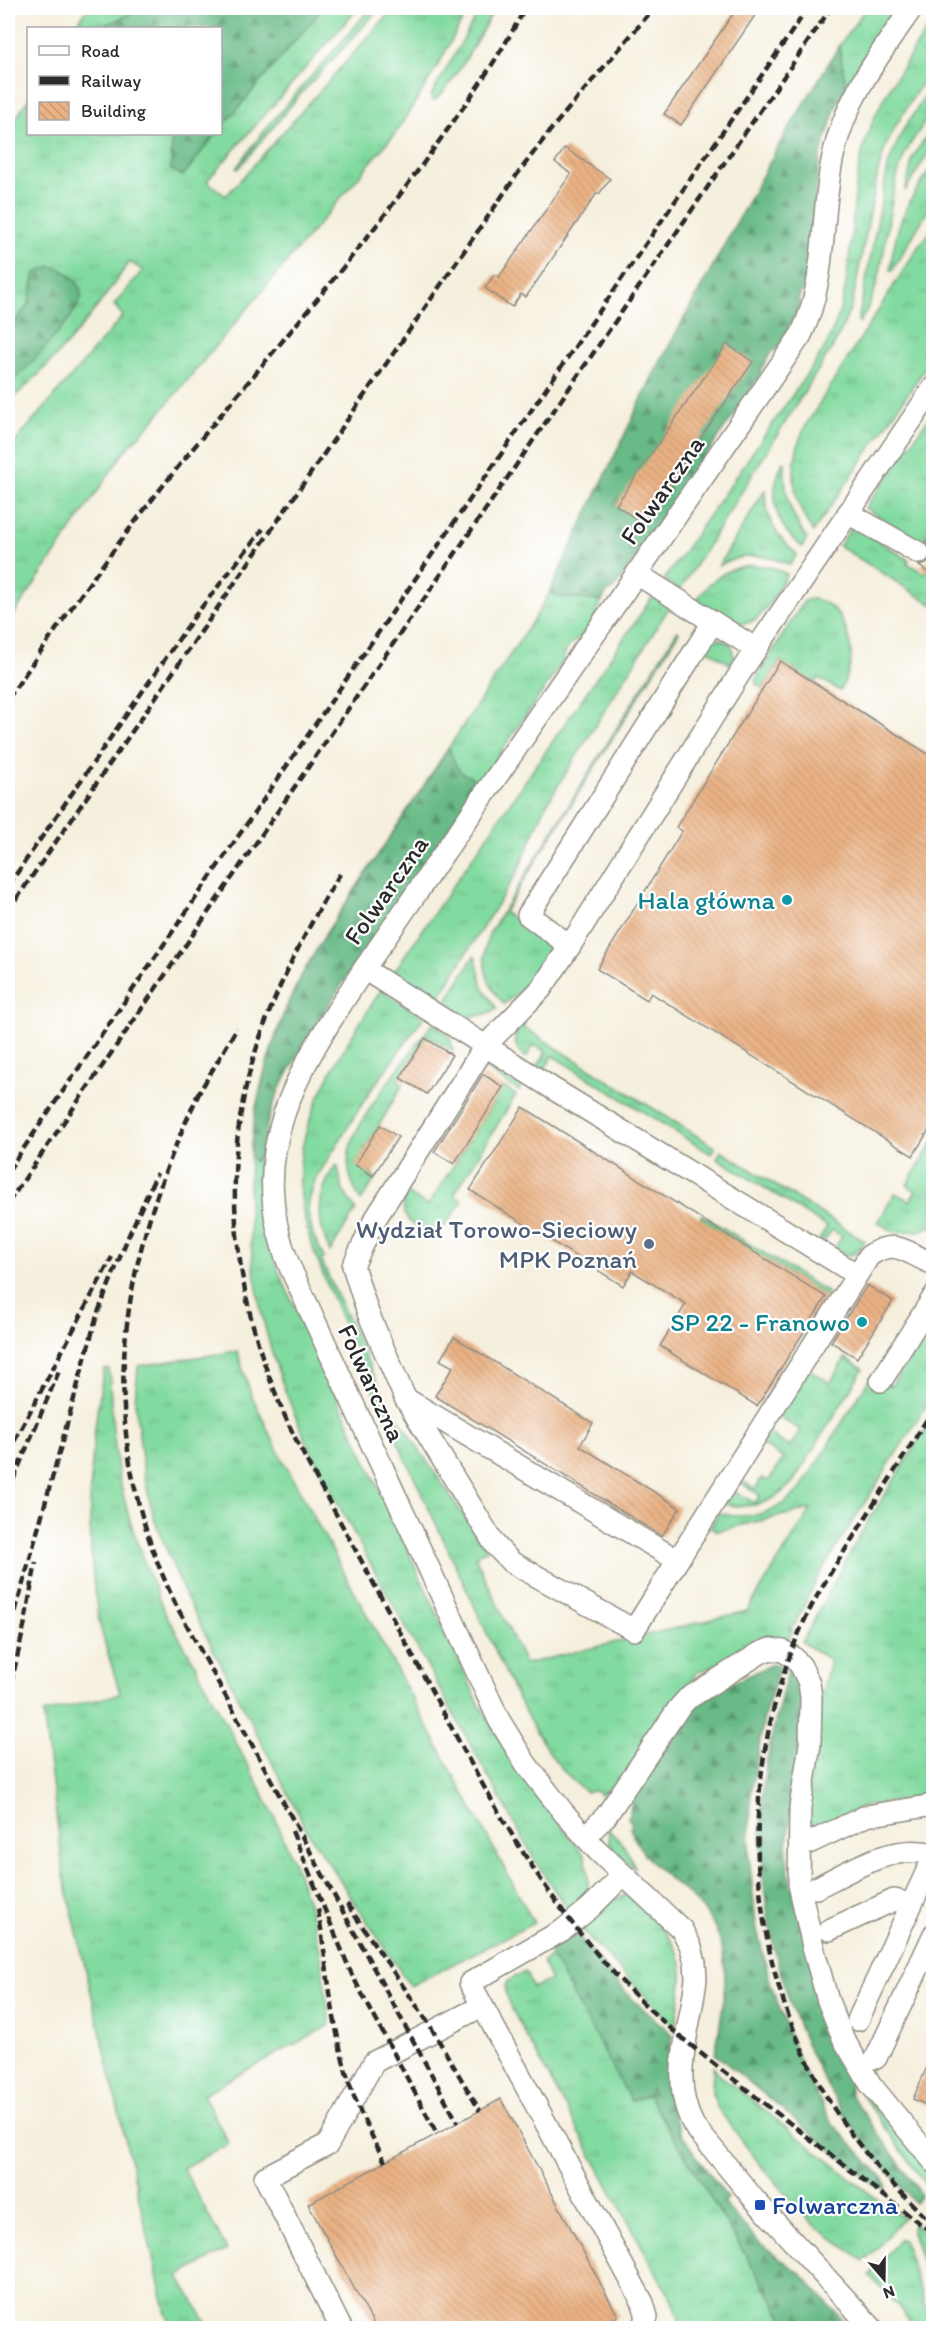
<svg xmlns="http://www.w3.org/2000/svg" width="941" height="2336" viewBox="0 0 941 2336" font-family="Itim,sans-serif">
<style>
.grass{fill:url(#grass-tufts);stroke:#568265;stroke-width:1.5}
.forest{fill:url(#forest-firs);stroke:#4a7258;stroke-width:1.5}
.garden{fill:#81da9f;stroke:#568265;stroke-width:1.5}
.building{fill:url(#building-back-hatch)}
.lines{fill:none;stroke-linecap:round;stroke-linejoin:round}
.minor-casing{stroke:#908d84;stroke-width:24}
.minor{stroke:#fff;stroke-width:21}
.rail{stroke:#2b2b2b;stroke-width:4.5;stroke-dasharray:9 4.5;stroke-linecap:butt}
.culture-dot{fill:#0f9aa8;stroke:#fff;stroke-width:2}
.service-dot{fill:#5c6f8a;stroke:#fff;stroke-width:2}
.transit-dot{fill:#1a4fb4;stroke:#fff;stroke-width:2}
.labels{text-anchor:middle;dominant-baseline:central;stroke-width:4.5;stroke-linejoin:round;paint-order:stroke}
.street-label{font-size:26px;fill:#2b2b2b;stroke:#fff}
.culture-label{font-size:26px;fill:#0d838f;stroke:#fff;text-anchor:end}
.service-label{font-size:26px;fill:#4e5e75;stroke:#fff;text-anchor:end}
.transit-label{font-size:26px;fill:#164399;stroke:#fff;text-anchor:start}
</style>
<defs>
<pattern id="grass-tufts" width="24" height="20" patternUnits="userSpaceOnUse" patternTransform="scale(1.5)"><rect width="24" height="20" fill="#81da9f"/><path d="M3 7l-1-3M5 7V3M7 7l1-3M15 17l-1-3M17 17v-4M19 17l1-3" fill="none" stroke="#70bb89"/></pattern>
<pattern id="forest-firs" width="22" height="20" patternUnits="userSpaceOnUse" patternTransform="scale(1.5)"><rect width="22" height="20" fill="#68ba86"/><path d="M5 1l3.5 6h-7zM16 11l3.5 6h-7z" fill="#56976e"/></pattern>
<pattern id="building-back-hatch" width="6" height="6" patternUnits="userSpaceOnUse" patternTransform="scale(1.5)"><rect width="6" height="6" fill="#eab284"/><path d="M-1 5l2 2M0 0l6 6M5-1l2 2" fill="none" stroke="#c99972"/></pattern>
</defs>
<rect width="100%" height="100%" fill="#fff"/>
<filter id="ink" filterUnits="userSpaceOnUse"><feTurbulence type="fractalNoise" baseFrequency=".0167" numOctaves="2"/><feDisplacementMap in="SourceGraphic" scale="12" xChannelSelector="R" yChannelSelector="G"/><feConvolveMatrix kernelMatrix="1 2 1 2 8 2 1 2 1" color-interpolation-filters="sRGB"/></filter>
<filter id="wash" filterUnits="userSpaceOnUse"><feTurbulence type="fractalNoise" baseFrequency=".008" numOctaves="4" result="noise"/><feDisplacementMap in="SourceGraphic" scale="24" xChannelSelector="R" yChannelSelector="G"/><feGaussianBlur stdDeviation="1.35" result="paint"/><feColorMatrix in="noise" values="0 0 0 0 0 0 0 0 0 0 0 0 0 0 0 0 0 1.4 0 .05"/><feComposite in="paint" operator="in"/></filter>
<g filter="url(#wash)">
<rect width="100%" height="100%" fill="#f5efdd"/>
<g class="grass">
<path d="M 88,8 L 140,8 C 116,22 102,28 74,28 Z"/>
<path d="M 323,8 L 358,8 L 207,181 L 226,196 L 394,8 L 469,8 L 438,65 L 398,130 L 152,422 L 124,452 L 8,623 L 8,450 L 123,316 L 114,305 L 143,270 L 129,262 C 95,313 55,363 8,402 L 8,384 L 15,379 L 35,273 L 29,303 L 15,323 L 8,338 L 8,131 L 28,99 L 28,134 L 172,134 L 171,169 L 183,176 L 215,134 L 220,134 L 221,128 Z"/>
<polygon points="371,8 380,8 299,96 238,169 236,168 268,126"/>
<path d="M 481,8 L 495,8 C 485,25 448,97 432,101 L 431,96 Z"/>
<polygon points="866,8 898,8 858,65 846,86 839,46"/>
<path d="M 933,20 L 933,65 L 896,125 L 885,148 L 878,172 L 852,305 L 837,340 L 680,590 L 664,580 L 821,354 C 857,296 847,226 860,162 C 870,109 905,65 933,20 Z"/>
<path d="M 933,84 C 934,90 935,100 933,106 C 927,123 912,138 905,154 C 882,208 892,271 860,322 L 858,321 L 889,162 L 903,130 Z"/>
<polygon points="933,125 933,145 905,191 913,157"/>
<path d="M 933,165 L 933,202 L 892,271 L 890,270 C 893,252 895,234 902,218 C 909,198 922,183 933,165 Z"/>
<path d="M 933,229 L 933,357 L 813,532 C 790,499 789,464 804,428 L 920,244 Z"/>
<polygon points="933,412 933,550 865,508"/>
<path d="M 783,462 L 785,462 C 783,491 790,515 807,539 L 802,547 C 774,525 767,494 783,462 Z"/>
<path d="M 765,490 C 765,518 776,537 797,554 L 790,565 C 766,553 743,553 719,565 Z"/>
<polygon points="853,525 909,560 907,563 924,573 926,570 931,573 933,570 933,605 839,546"/>
<path d="M 752,565 L 770,567 L 787,574 C 775,592 760,633 733,622 C 720,617 708,607 697,600 C 710,579 727,567 752,565 Z"/>
<path d="M 549,593 L 562,597 L 602,601 C 598,606 598,608 596,614 C 594,620 587,629 583,634 C 576,642 564,646 564,660 C 504,747 444,835 384,922 C 345,977 285,1057 268,1121 C 254,1174 260,1227 281,1277 L 479,1704 L 521,1775 L 585,1856 C 591,1882 590,1895 572,1916 L 539,1867 C 487,1775 436,1682 385,1590 C 349,1524 311,1459 284,1388 C 239,1267 235,1135 284,1013 C 295,985 311,958 327,932 L 541,608 Z"/>
<polygon points="653,596 670,606 546,805 518,871 436,1002 392,974"/>
<path d="M 811,599 C 839,600 852,636 851,660 C 850,671 845,681 840,691 L 819,678 L 815,683 L 780,661 L 763,688 L 756,684 L 756,678 L 804,601 Z"/>
<path d="M 677,631 L 679,632 L 504,912 C 516,921 533,927 544,938 C 563,957 518,994 504,1004 C 485,984 480,960 489,934 Z"/>
<path d="M 474,956 L 476,958 L 482,986 L 497,1009 C 476,1020 462,1018 443,1006 Z"/>
<path d="M 381,990 L 424,1017 L 369,1093 L 315,1180 L 309,1201 L 308,1212 L 313,1235 L 324,1258 L 321,1260 L 385,1399 L 487,1550 L 475,1556 L 525,1664 L 747,1611 L 811,1509 L 717,1531 L 710,1527 L 718,1513 C 751,1521 778,1514 801,1488 L 872,1375 L 891,1386 L 933,1318 L 933,1395 L 819,1575 L 795,1624 L 789,1629 L 793,1630 L 786,1643 L 776,1644 L 714,1665 L 696,1673 L 624,1777 L 600,1795 L 596,1791 L 586,1792 C 552,1766 531,1724 512,1687 C 474,1605 435,1523 397,1440 C 376,1395 354,1350 335,1304 C 315,1256 294,1210 301,1156 C 308,1100 351,1037 381,990 Z"/>
<path d="M 433,1023 C 444,1031 453,1036 453,1051 L 427,1035 L 398,1081 L 403,1084 L 356,1165 L 376,1178 L 361,1201 C 352,1186 346,1170 349,1152 C 355,1119 412,1052 433,1023 Z"/>
<path d="M 520,1025 L 715,1147 L 711,1154 L 553,1056 L 544,1070 L 538,1065 L 546,1052 L 534,1045 L 526,1058 C 515,1049 511,1038 520,1025 Z"/>
<polygon points="495,1065 501,1066 526,1080 519,1091 484,1069"/>
<path d="M 503,1087 L 516,1095 L 454,1195 L 463,1201 L 445,1226 C 419,1236 397,1222 405,1192 L 428,1206 Z"/>
<polygon points="933,1142 933,1226 918,1231 894,1232 878,1222 895,1193 910,1201 916,1191 907,1185"/>
<path d="M 721,1151 L 865,1241 C 855,1256 850,1259 834,1250 L 842,1236 L 832,1230 L 823,1243 L 819,1240 L 827,1227 L 717,1158 Z"/>
<path d="M 335,1166 L 338,1166 L 342,1189 L 356,1210 L 330,1252 C 316,1222 316,1195 335,1166 Z"/>
<polygon points="237,1351 251,1394 278,1451 534,1923 410,1986 309,1834 185,1595 154,1519 144,1475 135,1402 138,1366"/>
<path d="M 845,1358 L 863,1369 L 793,1482 C 774,1503 751,1510 724,1504 L 732,1490 L 755,1503 L 760,1495 L 738,1482 L 739,1479 L 755,1489 L 762,1478 L 769,1481 L 783,1458 L 761,1444 L 768,1433 L 790,1447 L 800,1430 L 778,1416 L 808,1369 L 830,1383 Z"/>
<path d="M 104,1369 L 109,1369 L 113,1430 L 119,1478 L 130,1521 L 146,1567 L 165,1613 L 191,1657 L 274,1815 L 297,1871 L 311,1912 L 320,1951 L 330,2025 L 203,2094 L 229,2144 L 183,2168 L 227,2250 L 179,2276 L 209,2328 L 173,2328 L 166,2314 L 64,1876 L 43,1713 L 120,1694 C 113,1666 101,1638 97,1610 C 85,1529 89,1449 104,1369 Z"/>
<polygon points="933,1417 933,1795 865,1806 804,1832 818,1710 830,1660 802,1642 861,1533"/>
<polygon points="608,1829 625,1847 635,1868 633,1868 610,1845"/>
<path d="M 624,1895 L 628,1895 C 649,1917 680,1938 682,1971 C 683,1989 678,2009 675,2027 L 579,1927 L 616,1899 Z"/>
<path d="M 552,1956 L 631,2101 L 648,2094 L 790,2328 L 679,2328 L 679,2319 L 675,2307 L 509,2004 C 501,1982 506,1981 525,1972 L 533,1988 L 551,1980 L 542,1962 Z"/>
<polygon points="713,2067 721,2076 891,2210 904,2217 867,2260 863,2260 814,2225 762,2167 718,2109 712,2093"/>
<polygon points="863,2089 933,2171 933,2186 928,2188 861,2093 860,2091"/>
<polygon points="913,2223 933,2241 933,2294 912,2232"/>
<polygon points="900,2239 903,2240 933,2328 914,2328 904,2313 869,2275"/>
</g>
<g class="forest">
<polygon points="140,8 323,8 221,128 220,28 96,28 119,20"/>
<polygon points="839,46 846,86 835,109 820,158 805,283 798,299 800,305 777,350 772,351 761,369 761,373 749,393 613,590 607,592 602,601 562,597 549,593 652,377 780,143"/>
<polygon points="172,134 215,134 183,176 171,169"/>
<path d="M 52,266 C 65,269 83,282 81,298 C 78,314 22,375 8,384 L 8,338 L 15,323 L 29,303 L 35,273 Z"/>
<path d="M 449,748 C 454,760 456,774 471,776 L 474,781 L 469,799 L 347,976 L 308,1038 L 279,1090 L 268,1119 L 262,1154 L 254,1162 L 250,1154 L 255,1111 L 267,1063 L 284,1013 L 304,971 L 327,932 Z"/>
<path d="M 773,1664 L 780,1665 L 764,1717 L 751,1795 L 749,1854 L 756,1926 L 771,1985 L 800,2063 L 832,2123 L 884,2179 L 887,2188 L 884,2189 L 872,2183 L 715,2054 C 725,1992 741,1935 683,1890 C 661,1872 640,1856 630,1828 L 632,1823 L 628,1818 L 635,1788 L 688,1710 L 728,1685 Z"/>
<path d="M 789,1667 C 820,1697 787,1808 787,1850 C 787,1885 801,1917 812,1950 C 826,1992 840,2034 854,2076 L 850,2086 L 850,2094 L 919,2191 L 921,2195 L 915,2203 C 889,2172 860,2141 839,2106 C 783,2016 756,1908 762,1801 C 765,1756 778,1711 789,1667 Z"/>
<path d="M 574,1931 L 631,1998 L 673,2035 C 670,2051 666,2068 667,2085 C 668,2128 704,2164 727,2198 L 723,2203 L 760,2243 L 801,2274 L 850,2328 L 790,2328 L 648,2095 L 631,2101 L 548,1950 Z"/>
</g>
<g class="garden">
<polygon points="715,639 721,639 732,645 734,658 730,664 705,648"/>
<polygon points="702,1215 827,1292 826,1297 700,1218"/>
</g>
<g id="blocks">
<g class="building">
<polygon points="737,8 760,8 681,125 664,114"/>
<polygon points="565,148 610,179 599,194 597,193 526,297 521,294 512,307 485,288 495,274 499,277 571,174 555,162"/>
<polygon points="727,344 753,362 642,523 616,505"/>
<polygon points="933,529 933,575 919,566 926,564 930,559 930,547 925,542"/>
<polygon points="780,661 933,757 933,1123 913,1156 651,993 647,1000 597,969 682,831 676,827"/>
<polygon points="425,1038 452,1055 427,1094 400,1078"/>
<polygon points="483,1074 503,1087 454,1164 434,1152"/>
<polygon points="523,1107 826,1297 757,1406 660,1346 686,1304 632,1271 623,1286 470,1190"/>
<polygon points="380,1125 398,1137 373,1176 355,1165"/>
<polygon points="867,1285 893,1301 857,1358 831,1342"/>
<polygon points="454,1337 593,1423 580,1446 680,1508 662,1536 435,1396 453,1367 440,1360"/>
<polygon points="933,2053 933,2108 913,2099"/>
<polygon points="501,2099 618,2316 595,2328 376,2328 308,2204"/>
</g>
</g>
</g>
<g filter="url(#ink)">
<use href="#blocks" fill-opacity="0" stroke="#908d84" stroke-width="1.5"/>
<g class="lines">
<g class="minor-casing">
<g id="minor">
<polyline points="848,513 919,553"/>
<polyline points="637,574 756,649"/>
<path d="M 713,622 L 528,915 L 570,946 L 541,989 L 485,1046 L 374,1221 L 353,1266 L 368,1313 L 405,1398 L 495,1545 L 511,1562 L 634,1630 L 869,1256 C 896,1236 908,1255 934,1264"/>
<polyline points="570,946 742,670 934,387"/>
<polyline points="364,969 555,1090 856,1274"/>
<polyline points="881,1381 934,1296"/>
<polyline points="408,1400 677,1560"/>
<polyline points="585,1837 606,1816 678,1709 687,1699 760,1653 770,1649 783,1651 793,1657 801,1666 809,1683 811,1697 810,1744 800,1807 799,1884 814,1951 828,2001 844,2040 871,2085 934,2162"/>
<polyline points="811,1842 866,1816 934,1805"/>
<polyline points="623,1875 590,1908 563,1930 470,1983 643,2303 647,2317 643,2328"/>
<path d="M 816,1888 C 852,1870 892,1843 934,1854"/>
<polyline points="829,1930 894,1900 911,1904"/>
<polyline points="858,2020 934,1856"/>
<polyline points="876,2058 934,1934"/>
<polyline points="341,2328 265,2177 328,2144 374,2062 482,2006"/>
<path d="M 872,2328 L 754,2199 L 694,2126 C 668,2079 691,2029 696,1979 L 695,1963 L 691,1947 L 682,1930 L 597,1850 L 564,1813 L 526,1764 L 499,1720 L 289,1265 C 242,1148 303,1063 364,969 L 801,335 C 828,279 820,215 833,156 C 845,99 880,54 912,8"/>
</g>
</g>
<use href="#minor" class="minor"/>
<g class="rail">
<path d="M 8,699 C 70,608 134,519 205,434 C 284,338 365,246 437,144 C 469,100 500,56 525,8"/>
<path d="M 340,874 C 299,941 262,1014 245,1091 C 223,1192 238,1302 277,1397 C 293,1438 315,1476 336,1514 C 362,1562 388,1610 414,1658 C 478,1776 537,1897 633,1993 C 673,2034 720,2068 765,2104 C 821,2147 877,2191 934,2234"/>
<polyline points="8,886 194,617 263,529"/>
<polyline points="8,911 516,176 553,127 654,8"/>
<path d="M 200,1091 C 117,1265 90,1428 177,1607 L 458,2123"/>
<polyline points="196,1098 237,1028"/>
<polyline points="8,1171 808,8"/>
<polyline points="8,1203 831,8"/>
<path d="M 934,1408 C 908,1450 882,1491 856,1533 C 836,1564 816,1594 801,1628 C 736,1778 743,1957 828,2099 C 856,2146 894,2188 934,2225"/>
<polyline points="8,1453 112,1257"/>
<polyline points="8,1492 59,1371"/>
<polyline points="8,1638 97,1315 128,1237 157,1173"/>
<polyline points="8,1697 24,1627 36,1562"/>
<polyline points="292,1831 352,1975 437,2134"/>
<polyline points="347,1904 429,2024 480,2111"/>
<path d="M 318,1909 C 327,1966 332,2026 349,2082 C 358,2110 372,2136 385,2162"/>
</g>
</g>
</g>
<g class="culture-dot">
<circle cx="787" cy="900" r="6"/>
<circle cx="862" cy="1322" r="6"/>
</g>
<circle class="service-dot" cx="649" cy="1244" r="6"/>
<rect class="transit-dot" x="754" y="2199" width="12" height="12" rx="3"/>
<g class="labels">
<g class="street-label">
<text transform="translate(662 490) rotate(-55)">Folwarczna</text>
<text transform="translate(386 890) rotate(-55)">Folwarczna</text>
<text transform="translate(372 1383) rotate(65)">Folwarczna</text>
</g>
<g class="culture-label">
<text x="775" y="900">Hala główna</text>
<text x="850" y="1322">SP 22 - Franowo</text>
</g>
<g class="service-label">
<text x="637" y="1229">Wydział Torowo-Sieciowy<tspan x="637" dy="30">MPK Poznań</tspan></text>
</g>
<g class="transit-label">
<text x="772" y="2205">Folwarczna</text>
</g>
</g>
<rect width="941" height="2336" fill="none" stroke="#fff" stroke-width="30"/>
<rect x="27" y="27" width="195" height="108" fill="#ffffff" stroke="#aaaaaa" stroke-width="1.5"/>
<rect x="39" y="46" width="30" height="9" fill="#ffffff" stroke="#aaaaaa" stroke-width="1.5"/>
<text x="81" y="57" font-size="18" fill="#2b2b2b">Road</text>
<rect x="39" y="76" width="30" height="9" fill="#2b2b2b" stroke="#aaaaaa" stroke-width="1.5"/>
<text x="81" y="87" font-size="18" fill="#2b2b2b">Railway</text>
<rect x="39" y="102" width="30" height="18" fill="url(#building-back-hatch)" stroke="#aaaaaa" stroke-width="1.5"/>
<text x="81" y="117" font-size="18" fill="#2b2b2b">Building</text>
<g transform="translate(884 2279) rotate(160)" stroke="#ffffff" stroke-width="4.5" paint-order="stroke">
<path d="M0-4.5L10 22L0 15L-10 22Z" fill="#2b2b2b"/>
<text y="-9" font-size="16" font-weight="bold" text-anchor="middle" fill="#2b2b2b">N</text>
</g>
</svg>
